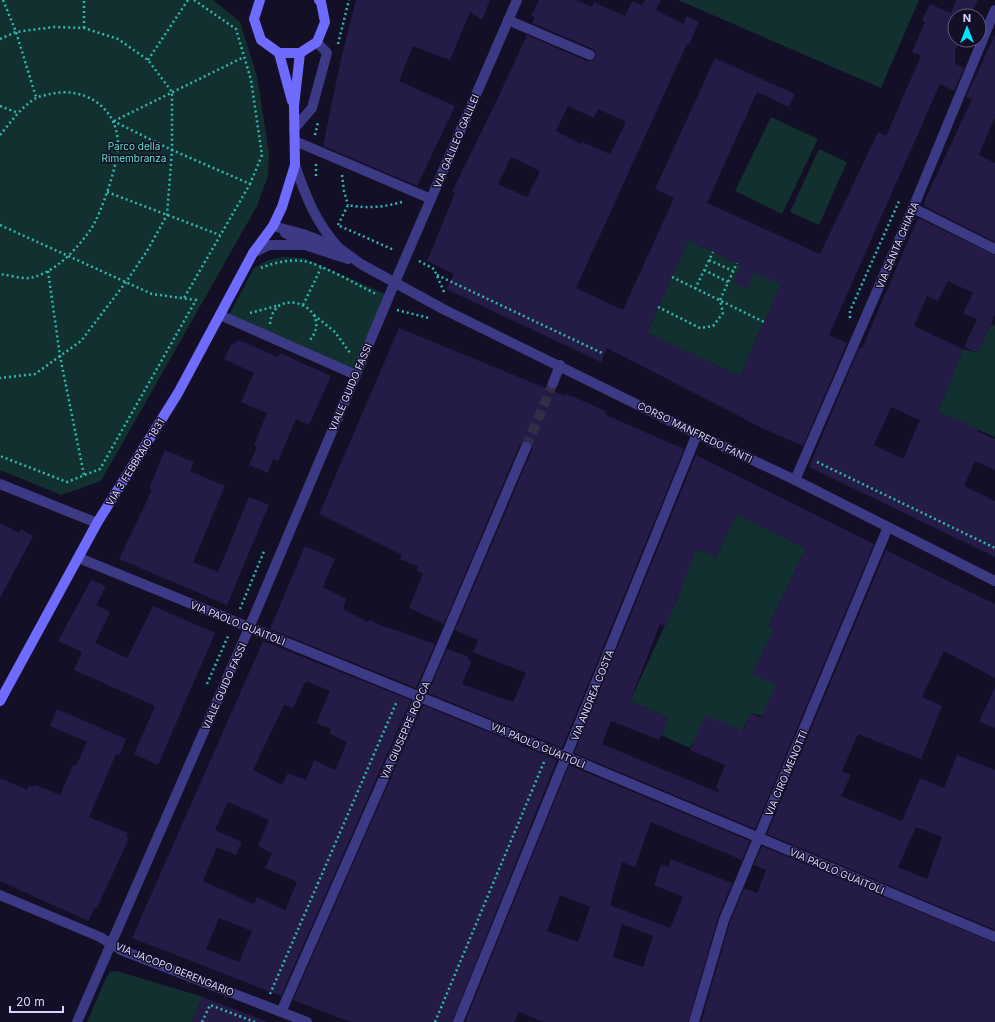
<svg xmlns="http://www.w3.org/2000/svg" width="995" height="1022" viewBox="0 0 995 1022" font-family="Inter,sans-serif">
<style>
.green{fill:#12302f}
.building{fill:#241b47;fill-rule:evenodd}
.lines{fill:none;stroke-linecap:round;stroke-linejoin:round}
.street-tunnel{stroke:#312d47;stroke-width:10;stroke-dasharray:10 5;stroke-linecap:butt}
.path{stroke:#2fb8b0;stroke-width:2.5;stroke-dasharray:2 3;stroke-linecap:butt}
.lane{stroke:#3d3a85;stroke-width:10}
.street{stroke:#3d3a85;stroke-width:10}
.secondary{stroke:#6f6bff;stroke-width:10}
.labels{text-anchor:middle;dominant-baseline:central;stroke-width:3;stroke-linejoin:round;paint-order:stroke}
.street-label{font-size:10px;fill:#d9d4ff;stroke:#130f26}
.park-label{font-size:10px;fill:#5fe0c0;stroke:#130f26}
</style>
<rect width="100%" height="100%" fill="#130f26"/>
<g class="green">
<polygon points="0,0 213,0 240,22 257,76 269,153 268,176 257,206 101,481 61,495 0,470"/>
<polygon points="678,0 919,0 881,88"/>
<polygon points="771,117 818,139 782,214 735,191"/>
<polygon points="819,149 847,162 819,225 790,212"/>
<polygon points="688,240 781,284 740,376 647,333"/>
<polygon points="283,257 304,258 385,294 352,371 229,315 254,268 268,260"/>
<polygon points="991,324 995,326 995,437 938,412 963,349 977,353"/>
<polygon points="736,514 806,548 768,626 792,637 811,650 762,716 751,713 742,732 707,716 690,748 661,735 669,718 630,701 679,595 673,570 687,545 716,557"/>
<polygon points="117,971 203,997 192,1022 87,1022 106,978 110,972"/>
</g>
<g class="building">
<polygon points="356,0 490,0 482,20 470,12 450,60 413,46 399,81 455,106 417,186 323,146 341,59"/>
<path d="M 539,0 L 576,0 L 592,7 L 594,2 L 625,16 L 632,1 L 642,5 L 645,0 L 661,0 L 656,10 L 683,24 L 687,16 L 699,22 L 689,45 L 687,44 L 576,288 L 623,310 L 674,198 L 655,189 L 715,58 L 795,94 L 789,107 L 757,92 L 707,203 L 820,254 L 878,132 L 886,136 L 921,56 L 912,52 L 925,22 L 922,20 L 930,4 L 951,13 L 956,0 L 978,0 L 970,16 L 955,16 L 955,40 L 960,40 L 955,51 L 955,63 L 964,68 L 954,91 L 940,84 L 829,335 L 847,343 L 803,446 L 762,428 L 607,348 L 601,362 L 446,289 L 454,274 L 427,261 L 455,193 L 452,192 L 496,102 L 527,35 L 587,61 L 591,61 L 596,58 L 596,54 L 593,49 L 532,23 L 535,17 L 531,16 ZM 568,106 L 594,118 L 598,109 L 626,122 L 610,154 L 582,142 L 581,144 L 556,131 ZM 511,157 L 540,171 L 527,197 L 498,184 ZM 688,240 L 741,265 L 733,283 L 747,289 L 754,272 L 781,284 L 740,376 L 647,333 Z"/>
<polygon points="995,35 995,117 979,155 995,163 995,242 924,206 925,203 924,202 972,99 966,97"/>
<path d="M 918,218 L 995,255 L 995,315 L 977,353 L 964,347 L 977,319 L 963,313 L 973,293 L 948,281 L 938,301 L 927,296 L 914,326 L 963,349 L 938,412 L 978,429 L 977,431 L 995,439 L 995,470 L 975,461 L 964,486 L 995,501 L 995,557 L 809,467 L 859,348 L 862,348 ZM 891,407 L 920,420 L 903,459 L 874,445 Z"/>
<polygon points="399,328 565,396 566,394 588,403 605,411 606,415 684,449 562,748 428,693 447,649 467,656 471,663 462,684 513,702 526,673 473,652 478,640 455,630 532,450 531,443 525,441 520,444 444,624 409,608 423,574 416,570 418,567 400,559 402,555 319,514"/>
<polygon points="237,341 241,341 278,357 280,353 331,376 309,425 296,419 278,461 273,459 268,473 249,465 257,447 254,445 267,413 241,402 254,373 224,359 231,345"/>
<polygon points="165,450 194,462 190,471 225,486 193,562 218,572 249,497 269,505 227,605 119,559 152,490 149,488"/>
<path d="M 696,455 L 874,544 L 755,829 L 574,753 ZM 736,514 L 806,548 L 768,626 L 774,628 L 752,674 L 776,684 L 761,718 L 751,713 L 743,731 L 706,715 L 690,750 L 725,765 L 716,787 L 720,793 L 602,744 L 611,721 L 659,740 L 669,718 L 630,701 L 660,624 L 666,626 L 697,549 L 716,557 Z"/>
<polygon points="0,523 19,533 21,529 33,536 0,598"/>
<polygon points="305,546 335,559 323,587 346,599 343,609 368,622 370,620 386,628 387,627 435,644 416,688 270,629"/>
<path d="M 886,550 L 995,604 L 995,678 L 944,651 L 922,697 L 942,706 L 921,759 L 858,734 L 842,771 L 851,775 L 841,796 L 902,821 L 920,778 L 944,788 L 957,755 L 995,770 L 995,930 L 767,834 ZM 916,827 L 942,837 L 927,879 L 898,867 Z"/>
<polygon points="91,580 106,586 96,605 110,612 95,643 127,658 153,606 215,633 158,765 134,754 155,706 74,670 82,652 58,641"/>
<path d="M 263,641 L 411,700 L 281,996 L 132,938 ZM 306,681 L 330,691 L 316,723 L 331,729 L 330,734 L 347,742 L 335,770 L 314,760 L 306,780 L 288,773 L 282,785 L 253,770 L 284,705 L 293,708 ZM 228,802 L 269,820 L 258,846 L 272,853 L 265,868 L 297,882 L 285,910 L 257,897 L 254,904 L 203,881 L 217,847 L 236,855 L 242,842 L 215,830 ZM 219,918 L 252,931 L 239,962 L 206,949 Z"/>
<polygon points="995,687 995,728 979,722"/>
<polygon points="423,705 557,760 452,1022 350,1022 293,1000"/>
<polygon points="57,709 126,739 119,756 116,754 89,817 128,833 126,837 129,838 97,908 95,907 88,921 0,881 0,778 27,790 29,785 34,787 36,785 60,795 73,765 76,766 87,742 50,726"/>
<path d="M 569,765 L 750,841 L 742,860 L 651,822 L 635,867 L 622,862 L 610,905 L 670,928 L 683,897 L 654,885 L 661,864 L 668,867 L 671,859 L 732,883 L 718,918 L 688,1022 L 543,1022 L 519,1012 L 514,1022 L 465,1022 ZM 560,895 L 590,907 L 578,942 L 547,931 ZM 622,924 L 653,936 L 643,967 L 613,957 Z"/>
<polygon points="762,846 995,943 995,1022 701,1022 730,922 744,888 757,893 766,870 754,865"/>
<polygon points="203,997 265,1021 265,1022 192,1022"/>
</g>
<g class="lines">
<polyline class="street-tunnel" points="526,447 553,383"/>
<g class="path">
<polyline points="3,0 16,32 36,97"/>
<polyline points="194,0 236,29 251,80 262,155 250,184"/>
<polyline points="84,28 84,0"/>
<polyline points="0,39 16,32 54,27 84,28 118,39 148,60 172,92 172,150 167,215 147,251 126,282 81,341 35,374 0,378"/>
<polyline points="338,44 349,0"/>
<polyline points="148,60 188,0"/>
<polyline points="0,106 18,113"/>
<polyline points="113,121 172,150 250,184 184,298"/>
<polyline points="114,121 244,57"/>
<path d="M 0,135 C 11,122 21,107 36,98 C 40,96 46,95 50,94 C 84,86 117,107 118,143 C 119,162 101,214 91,229 C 77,249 55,273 30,278 C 21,279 9,275 0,274"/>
<polyline points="315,135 318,122"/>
<polyline points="316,164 316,179"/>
<polyline points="342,175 344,191 348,205"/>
<polyline points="107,192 220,235"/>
<polyline points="0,225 152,294 196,300 100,469 67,482 0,456"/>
<path d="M 338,225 L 348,205 C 367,209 384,207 402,202"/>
<polyline points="340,226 394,250"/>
<polyline points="709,260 733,271"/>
<polyline points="419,261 434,269 445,294"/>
<path d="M 261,268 C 273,263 289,259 303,261 C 321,264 358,285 376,294"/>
<polyline points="704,270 728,282"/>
<polyline points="48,271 60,356 84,475"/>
<polyline points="437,275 604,354"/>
<polyline points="672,277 764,322"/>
<polyline points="695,289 713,252"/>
<polyline points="303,305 321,268"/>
<polyline points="658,307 700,328 713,326 723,313 720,300 737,263"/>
<polyline points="397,310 429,318"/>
<polyline points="250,313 280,305"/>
<polyline points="314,315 335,332 350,353"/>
<polyline points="850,318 850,311 900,199"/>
<path d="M 270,324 C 274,282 336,309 310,340"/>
<polyline points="817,462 995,548"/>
<polyline points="240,609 265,549"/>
<polyline points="207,684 229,634"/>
<polyline points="270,994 397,701"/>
<polyline points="202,1022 210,1005 255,1022"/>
<polyline points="435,1022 544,762"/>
</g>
<g class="lane">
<polyline points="294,129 312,108 327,53 317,42"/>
<polyline points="220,315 356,375"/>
</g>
<g class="street">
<polyline points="508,20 590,55"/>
<polyline points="295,141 431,199"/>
<path d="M 295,165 C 306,197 315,221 338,247"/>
<polyline points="913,208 995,249"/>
<polyline points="273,226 303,234 339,248 361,264 443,309 697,434 795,480 995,581"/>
<polyline points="285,233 308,246 348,259"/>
<polyline points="253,253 269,245 305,245"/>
<polyline points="553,383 560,365"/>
<polyline points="795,480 913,208 995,10"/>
<polyline points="0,484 97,523"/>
<polyline points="79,558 567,757 995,937"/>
<polyline points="0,895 100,937 121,950 307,1022"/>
<polyline points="281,1012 420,696 526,447"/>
<polyline points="77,1022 249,628 395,282 517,0"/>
<polyline points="458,1022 697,434"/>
<polyline points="694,1022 724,920 888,527"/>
</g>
<g class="secondary">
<polyline points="260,0 254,19 261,40 279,53 300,53 317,42 325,22 321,2 319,0"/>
<polyline points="279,53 292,101"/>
<polyline points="0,701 97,523 178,393 253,253 273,226 282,207 295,165 294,106 300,53"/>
</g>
</g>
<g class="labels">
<g class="street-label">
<text transform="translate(456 141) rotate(-67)">VIA GALILEO GALILEI</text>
<text transform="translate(897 245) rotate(-67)">VIA SANTA CHIARA</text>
<text transform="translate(350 387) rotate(-67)">VIALE GUIDO FASSI</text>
<text transform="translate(695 432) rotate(26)">CORSO MANFREDO FANTI</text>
<text transform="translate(135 462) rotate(-58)">VIA 3 FEBBRAIO 1831</text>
<text transform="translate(238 623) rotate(22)">VIA PAOLO GUAITOLI</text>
<text transform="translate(224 686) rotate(-66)">VIALE GUIDO FASSI</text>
<text transform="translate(592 695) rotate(-68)">VIA ANDREA COSTA</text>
<text transform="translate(405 730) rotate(-66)">VIA GIUSEPPE ROCCA</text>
<text transform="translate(538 745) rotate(23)">VIA PAOLO GUAITOLI</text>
<text transform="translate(786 773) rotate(-67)">VIA CIRO MENOTTI</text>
<text transform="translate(837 871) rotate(23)">VIA PAOLO GUAITOLI</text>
<text transform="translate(175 969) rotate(22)">VIA JACOPO BERENGARIO</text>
</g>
<g class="park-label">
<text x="134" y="146">Parco della<tspan x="134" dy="12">Rimembranza</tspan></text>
</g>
</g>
<g transform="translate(967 28)"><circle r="19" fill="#130f26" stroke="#625e7d"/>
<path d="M0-3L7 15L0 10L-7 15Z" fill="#00e5ff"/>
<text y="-6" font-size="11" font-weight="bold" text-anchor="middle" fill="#d9d4ff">N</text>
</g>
<path d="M10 1006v6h53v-6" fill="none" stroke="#d9d4ff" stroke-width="2"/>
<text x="16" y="1006" font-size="12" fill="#d9d4ff" stroke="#130f26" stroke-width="3" paint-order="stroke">20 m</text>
</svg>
